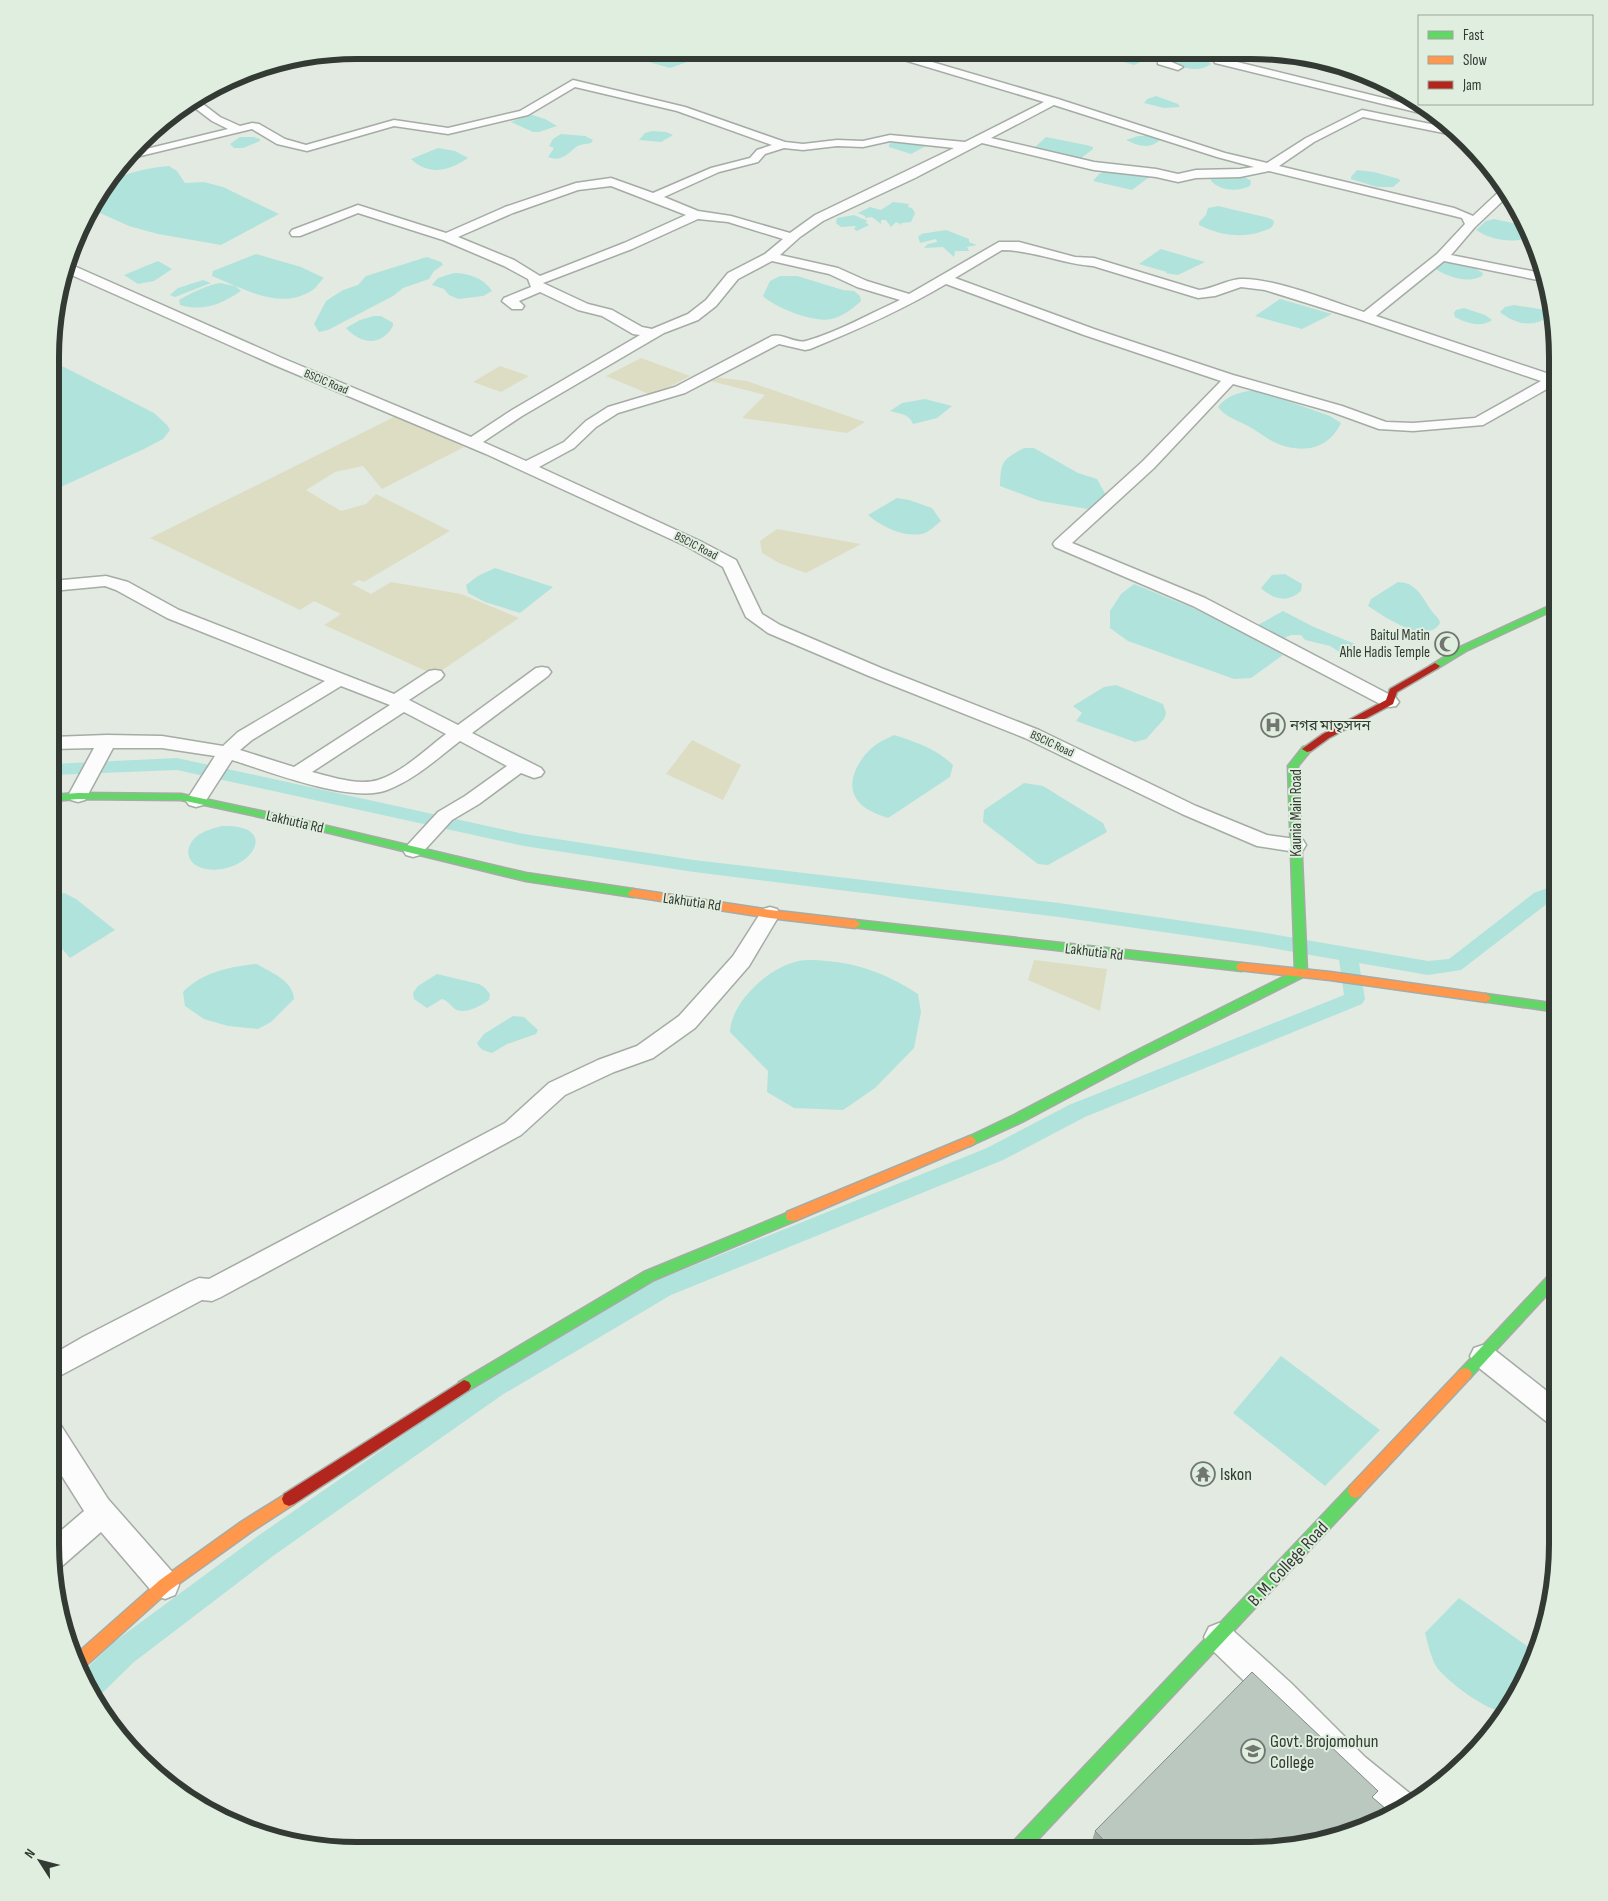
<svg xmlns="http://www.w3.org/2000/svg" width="1608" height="1901" viewBox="0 0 1608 1901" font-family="'Sofia Sans Condensed','Noto Sans Bengali',sans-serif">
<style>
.green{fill:#ddddc3}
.water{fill:#b0e3dc}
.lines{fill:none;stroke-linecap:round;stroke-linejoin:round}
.canal{fill:#b0e3dc;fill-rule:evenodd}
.street-casing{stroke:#a5aba5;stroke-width:3}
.fast-casing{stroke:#a5aba5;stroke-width:3}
.slow-casing{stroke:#a5aba5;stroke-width:3}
.jam-casing{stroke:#a5aba5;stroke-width:3}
.street{fill:#fbfcfb;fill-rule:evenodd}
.fast{fill:#63d668;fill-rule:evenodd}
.slow{fill:#ff974d;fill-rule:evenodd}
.jam{fill:#b3261e;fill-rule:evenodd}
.wall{fill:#a0aca4}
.building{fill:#bac8bf;stroke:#828c86}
.labels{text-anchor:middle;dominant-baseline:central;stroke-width:4;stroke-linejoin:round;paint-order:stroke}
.far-street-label{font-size:12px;fill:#333933;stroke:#e0eedf}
.poi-label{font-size:15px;fill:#333933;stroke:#e0eedf;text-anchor:end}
.street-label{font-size:15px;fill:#333933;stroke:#e0eedf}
.near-poi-label{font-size:18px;fill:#333933;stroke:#e0eedf;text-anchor:start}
.near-street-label{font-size:18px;fill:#333933;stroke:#e0eedf}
.rim{fill:none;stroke:#333933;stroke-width:6}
</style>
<rect width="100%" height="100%" fill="#e3eae2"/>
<g class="green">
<polygon points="641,358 690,376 663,390 649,394 606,376"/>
<polygon points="500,366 529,376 501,392 473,382"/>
<polygon points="713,377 747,381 865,422 847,433 742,418 765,395 707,380"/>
<polygon points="396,416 464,447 382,489 363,466 335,472 306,490 341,511 366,504 376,494 450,531 364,582 359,580 352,584 371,594 391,582 461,594 519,618 435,675 324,625 341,614 314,601 300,610 150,538"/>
<polygon points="777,529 861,544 806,573 779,563 762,553 760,541"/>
<polygon points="692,740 741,765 723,800 666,774"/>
<polygon points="1034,960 1107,969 1100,1011 1028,980"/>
</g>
<g class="water">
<polygon points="1089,52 1147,52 1156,55 1134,65"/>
<polygon points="664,53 690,61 670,68 649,62"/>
<path d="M 1178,54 L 1206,60 L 1211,64 C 1197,74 1184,67 1169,62 L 1172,61 L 1173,59 L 1170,58 Z"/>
<polygon points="1156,96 1178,104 1180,107 1164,108 1144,103 1147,99"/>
<polygon points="529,114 545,119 557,126 539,132 533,132 511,122"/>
<polygon points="652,131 666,132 673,135 661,142 639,140 645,133"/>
<path d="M 561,134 L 585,136 L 593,140 L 591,143 C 587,144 580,144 576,147 C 566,155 561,162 548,157 L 554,148 L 549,146 L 553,139 Z"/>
<path d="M 1138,136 L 1149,136 L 1160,140 C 1149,150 1138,146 1126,140 Z"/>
<polygon points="240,137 254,137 260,139 260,141 243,148 234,148 230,144"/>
<polygon points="1046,137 1086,145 1093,147 1093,149 1080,159 1073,159 1035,151 1034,148"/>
<polygon points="899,140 925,144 926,146 911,154 889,147 889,144"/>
<path d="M 438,148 L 455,151 L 468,158 C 450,170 430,177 411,159 Z"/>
<path d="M 169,166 L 177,171 L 185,183 L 204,182 L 223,187 L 279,214 L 221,245 L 158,234 L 129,226 L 89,208 C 101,176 139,169 169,166 Z"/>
<polygon points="1111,169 1152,175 1132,190 1093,181 1099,174"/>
<polygon points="1357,170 1374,172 1399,179 1400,181 1393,187 1377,187 1351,179 1351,177"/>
<path d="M 1242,175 L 1251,181 L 1250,186 C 1238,192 1220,191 1211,181 L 1212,177 Z"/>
<polygon points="893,202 909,204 908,207 912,208 915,213 911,222 901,223 902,225 896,222 891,227 886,220 881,220 881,224 872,217 865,218 865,216 858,213 870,207 881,210"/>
<path d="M 1218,206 L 1269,218 L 1274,221 C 1273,228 1270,229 1263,231 C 1242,239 1219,235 1199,225 L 1199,222 L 1206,215 L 1208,208 Z"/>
<polygon points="854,215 868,221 865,222 869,225 857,231 854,229 856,226 841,227 836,223 837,218"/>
<path d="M 1494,219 L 1526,226 L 1530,235 C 1526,236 1523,239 1519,240 C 1504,242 1488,238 1476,230 L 1486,221 Z"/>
<polygon points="946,230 969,239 969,242 977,245 967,247 969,251 955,251 954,257 943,247 924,248 928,244 937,242 936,239 920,243 918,236 922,235 920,234"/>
<polygon points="1161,249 1205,262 1178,275 1165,273 1167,272 1139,264"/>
<path d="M 256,254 L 301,267 L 324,278 C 318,283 317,288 311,291 C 279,311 243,288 212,276 L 213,271 Z"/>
<polygon points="427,257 441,262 443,265 434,271 429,279 403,288 393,296 328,330 319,332 314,324 326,301 343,290 358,285 366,276"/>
<polygon points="158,261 172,269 154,281 138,284 124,275"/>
<path d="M 1448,261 L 1471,266 L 1483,273 L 1482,276 C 1467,284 1446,277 1433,267 Z"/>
<path d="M 454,273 C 468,273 484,278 492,291 L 483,296 L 458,299 L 449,295 L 444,289 L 432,285 L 438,278 Z"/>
<path d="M 780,276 L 797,276 L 843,290 L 854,291 L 860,296 L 861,301 C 855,307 844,315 835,318 C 817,325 776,308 763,296 L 770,281 Z"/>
<polygon points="203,280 211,283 175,297 170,295 178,288"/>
<path d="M 220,283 L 235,286 L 241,291 C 221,304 204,312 180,305 L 179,300 C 191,293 207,285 220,283 Z"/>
<polygon points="1280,299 1325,312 1332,314 1302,329 1255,316"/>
<path d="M 1514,305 L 1546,310 L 1549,315 C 1536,329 1514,324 1500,312 L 1505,307 Z"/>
<path d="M 1464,308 L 1485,315 L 1492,320 C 1481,328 1466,323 1455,317 L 1454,313 L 1456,310 Z"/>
<path d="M 374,316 L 381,316 L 393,323 L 393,326 C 381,347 361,344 346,328 L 360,320 Z"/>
<polygon points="53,364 64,367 154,413 167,425 170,430 163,439 144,449 52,491"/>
<path d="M 1257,390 L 1330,416 L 1341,423 C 1327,453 1296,454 1270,440 C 1263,436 1257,431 1250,427 C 1239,421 1225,417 1218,407 C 1227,395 1242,391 1257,390 Z"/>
<path d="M 925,399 L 952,406 L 937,418 L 913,424 C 909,413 899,414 890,411 L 902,403 Z"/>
<path d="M 1024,448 L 1034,448 L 1078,473 L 1097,479 L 1106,495 L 1092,508 L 1088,509 L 1040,501 L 1000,486 C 1001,461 1002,460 1024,448 Z"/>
<path d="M 897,498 L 909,500 L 932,508 L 941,521 C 936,525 930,531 925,533 C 906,539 882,527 868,515 Z"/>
<polygon points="495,568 553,587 520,613 485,602 468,593 466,585 478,576"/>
<path d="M 1285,574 L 1302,584 L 1301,591 C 1287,603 1274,600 1261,588 L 1272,575 Z"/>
<path d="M 1398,582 C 1416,582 1422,597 1431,610 C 1434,615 1439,617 1440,623 C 1426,646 1385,617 1368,606 L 1371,599 Z"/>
<polygon points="1134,584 1210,615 1283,655 1251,678 1234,679 1128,641 1110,628 1110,611 1121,594"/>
<polygon points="1283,611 1314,627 1355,644 1344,655 1330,646 1305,640 1301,635 1291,635 1284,638 1258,625"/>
<polygon points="1116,685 1163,704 1166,713 1164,719 1146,739 1135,742 1076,721 1082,713 1073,706 1104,687"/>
<path d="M 894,735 C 916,742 937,749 953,765 L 950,777 L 888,818 C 876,814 859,808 854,794 C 847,777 863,753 877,744 C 882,740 889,738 894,735 Z"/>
<polygon points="1024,783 1043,786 1103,823 1107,832 1048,865 1038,864 983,822 984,810"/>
<path d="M 222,826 C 284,824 249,876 206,869 C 184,865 183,845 200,834 C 207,830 214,828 222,826 Z"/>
<polygon points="64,893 76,899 115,930 70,958 51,936 51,899"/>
<path d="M 814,960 C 855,962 884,972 918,994 L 921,1012 L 914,1048 L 875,1088 L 843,1110 L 794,1108 L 767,1092 L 768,1071 L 730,1032 C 731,1003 767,969 795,962 C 801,960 808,960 814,960 Z"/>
<path d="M 257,964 C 271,973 293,980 294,999 L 271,1022 L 258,1029 L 228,1026 L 204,1019 L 185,1006 L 183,992 C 203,972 229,967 257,964 Z"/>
<path d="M 437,974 L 479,984 L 485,988 L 490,994 L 489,1000 C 481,1006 464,1015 455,1009 C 450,1005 448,1001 442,999 L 427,1008 L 414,999 L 413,993 L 418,986 Z"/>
<path d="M 513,1016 L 524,1017 L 538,1030 L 536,1034 L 507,1044 L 492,1053 C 485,1051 480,1050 477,1043 L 484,1034 Z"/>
<polygon points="1281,1356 1380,1430 1325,1486 1233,1413"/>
<path d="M 1459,1598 L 1537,1653 L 1517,1698 L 1505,1713 C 1483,1708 1453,1686 1438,1669 C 1431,1660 1428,1643 1425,1633 Z"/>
</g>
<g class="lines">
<polygon class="canal" points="177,758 524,834 694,860 1059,903 1260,932 1428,961 1449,959 1534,893 1558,884 1558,898 1548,903 1461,970 1428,975 1359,963 1365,999 1362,1004 1085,1117 1003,1160 671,1295 502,1395 273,1556 134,1662 97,1698 93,1700 81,1674 114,1642 255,1538 484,1379 655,1281 987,1148 1069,1105 1344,995 1339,960 1260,946 1059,917 694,872 524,846 177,770 52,775 52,764"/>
<g class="street-casing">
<g id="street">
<path d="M 883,52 L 898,52 L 1058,99 L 1225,153 L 1267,163 L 1306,138 L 1362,110 L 1455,129 L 1464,137 L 1363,117 L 1314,142 L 1279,166 L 1454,208 L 1473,216 L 1504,187 L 1510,194 L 1475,227 L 1451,255 L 1546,274 L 1548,282 L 1444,261 L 1376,316 L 1558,377 L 1558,386 L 1554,385 L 1483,425 L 1413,431 L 1379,429 L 1332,412 L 1233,384 L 1154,468 L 1072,543 L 1205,598 L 1396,698 L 1399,702 L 1396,706 L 1390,707 L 1384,706 L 1193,606 L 1055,547 L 1053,544 L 1055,541 L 1143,461 L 1221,381 L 1084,335 L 946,284 C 902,310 857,330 810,349 L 805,350 L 779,344 L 685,393 L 618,413 L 596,427 L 574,448 L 539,467 L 700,541 L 736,560 L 762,614 L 780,625 L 881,668 L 1039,730 L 1196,806 L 1267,835 L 1303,840 L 1306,845 L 1303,850 L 1296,852 L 1257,846 L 1182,814 L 1025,738 L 869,676 L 768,633 L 746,617 L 723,567 L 688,547 L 486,454 L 272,364 L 67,273 L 70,265 L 74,266 L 282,358 L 471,437 L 512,410 L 640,335 L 633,334 L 602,316 L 578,310 L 540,292 L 519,301 L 524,306 L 522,309 L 512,309 L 502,301 L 504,298 L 531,287 L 528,279 L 504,266 L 443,240 L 358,213 L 300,236 L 292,236 L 290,233 L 292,230 L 358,205 L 446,233 L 505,207 L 576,183 L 611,178 L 653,193 L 711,168 L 750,158 L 757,150 L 772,145 L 677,111 L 575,87 L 528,115 L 448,134 L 394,126 L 307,151 L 277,144 L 252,129 L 128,159 L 134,152 L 228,129 L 212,121 L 191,105 L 199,101 L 220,117 L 240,126 L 252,123 L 259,124 L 285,139 L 306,145 L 394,120 L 448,128 L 520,111 L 573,80 L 685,107 L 785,142 L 803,144 L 837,140 L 863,141 L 890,135 L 965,142 L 1044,102 L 884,54 ZM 1054,105 L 1217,157 L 1254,167 L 1240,169 L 1196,170 L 1178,174 L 1156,169 L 1094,162 L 991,138 ZM 890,141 L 954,148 L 815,215 L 790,233 L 731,216 L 698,211 L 664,197 L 719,172 L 758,162 L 765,154 L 784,148 L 803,150 L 837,146 L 863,147 ZM 982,143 L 1094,170 L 1156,177 L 1178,182 L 1196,178 L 1240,177 L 1269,171 L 1446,214 L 1462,218 L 1465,224 L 1437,254 L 1364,312 C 1333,302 1271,277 1240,279 C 1226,280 1213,289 1199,290 L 1094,258 L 1075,257 L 1019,242 L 999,242 L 909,294 L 867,281 L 838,268 L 780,255 L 800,237 L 823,221 L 915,178 ZM 611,186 L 686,215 L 624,243 L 540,276 L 514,260 L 458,237 L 513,213 L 578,190 ZM 698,219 L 728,222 L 783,239 L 765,254 L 728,273 L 706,300 L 688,314 L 652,329 L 642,327 L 612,310 L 588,304 L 543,283 L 632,249 ZM 1002,250 C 1033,250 1062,264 1093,266 L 1198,298 L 1215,296 L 1241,287 L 1265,290 L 1361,320 L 1541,381 L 1475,418 L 1413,423 L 1386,422 L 1342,406 L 1233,375 L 1094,329 L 955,278 ZM 772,261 L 829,274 L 857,287 L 900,300 C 869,314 838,332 806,341 C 795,344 783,333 772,336 L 675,387 L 608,407 L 586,421 L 564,442 L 526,461 L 483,442 L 522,416 L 664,333 L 698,320 L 716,306 L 738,279 Z"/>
<polygon points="1158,52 1168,52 1167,60 1183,67 1178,70 1158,64"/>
<polygon points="1230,52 1243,53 1229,60 1428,109 1430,111 1424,114 1215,63 1214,61"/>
<path d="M 106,576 L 128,582 L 179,610 L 394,694 L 429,671 L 435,670 L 441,671 L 444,675 L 441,679 L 409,700 L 458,725 L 536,668 L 542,667 L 548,668 L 551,672 L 548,676 L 472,733 L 541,768 L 544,772 L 541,776 L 534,778 L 521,773 L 479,804 L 452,820 L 420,855 L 413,857 L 406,855 L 403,850 L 438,812 L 465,796 L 507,766 L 460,741 C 438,758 414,780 387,790 C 352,804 268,771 232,760 L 203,805 L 196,807 L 189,805 L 186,801 L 215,756 L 162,748 L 113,748 L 85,800 L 78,802 L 71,800 L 68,796 L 94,748 L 52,749 L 52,737 L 107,735 L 162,736 L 223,746 L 238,732 L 325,681 L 167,618 L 116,590 L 105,586 L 52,591 L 52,581 ZM 341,686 L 390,705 L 294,767 L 240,750 L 252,740 ZM 404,712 L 446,734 C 426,749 403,772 378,780 C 358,786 332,777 312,772 Z"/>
<polygon points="770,907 777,909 780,914 749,966 695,1028 653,1058 614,1072 565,1095 521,1135 221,1297 212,1301 202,1300 50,1381 50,1356 83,1337 190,1282 199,1278 209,1279 505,1123 549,1083 598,1060 637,1046 679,1016 733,956 763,909"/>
<polygon points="1483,1345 1492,1348 1557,1399 1557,1426 1547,1422 1474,1364 1470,1356 1474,1348"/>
<polygon points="50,1421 60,1424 108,1499 175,1575 179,1585 175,1595 165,1599 155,1595 101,1532 62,1566 53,1570 50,1540 84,1511 50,1457"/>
<polygon points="1219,1623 1229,1627 1291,1683 1365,1757 1418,1800 1405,1810 1390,1816 1343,1779 1269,1705 1209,1647 1204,1637 1209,1627"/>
</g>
</g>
<g class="fast-casing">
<g id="fast">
<polygon points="1558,602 1558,608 1466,651 1438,668 1435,669 1430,666 1460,647"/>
<polygon points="1307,746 1312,749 1298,766 1307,973 1305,976 1138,1060 1022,1122 974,1144 970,1146 966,1144 964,1141 966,1138 1014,1115 1130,1054 1295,971 1288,766 1303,747"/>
<polygon points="78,793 181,794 293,818 526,873 633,889 638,893 633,897 526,881 293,824 181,800 78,799 52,801 52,795"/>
<polygon points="855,920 1242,963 1248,967 1242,971 851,927 849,924"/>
<polygon points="1486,994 1558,1004 1558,1012 1482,1001 1480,998 1482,995"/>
<polygon points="792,1211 797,1212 798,1216 797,1220 654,1280 469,1390 464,1392 459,1390 457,1386 459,1382 644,1272"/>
<polygon points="1557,1270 1557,1284 1470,1378 1465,1380 1460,1378 1458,1374 1460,1370 1552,1272"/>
<polygon points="1355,1484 1360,1486 1362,1491 1360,1496 1028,1850 1009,1850 1011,1844 1350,1486"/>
</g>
</g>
<g class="slow-casing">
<g id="slow">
<polygon points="633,889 770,910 855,920 861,924 855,928 770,918 629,896 628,893"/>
<polygon points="1242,963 1330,972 1486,994 1492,998 1486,1002 1330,980 1238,970 1236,967 1238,964"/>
<polygon points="970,1136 974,1138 976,1141 974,1144 797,1220 792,1221 787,1220 786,1216 787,1212"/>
<polygon points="1465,1368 1470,1370 1472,1374 1470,1378 1360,1496 1355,1498 1350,1496 1348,1491 1350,1486 1460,1370"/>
<polygon points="289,1492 294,1494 296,1499 294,1504 251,1532 170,1590 80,1671 74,1656 160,1580 241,1522"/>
</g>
</g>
<g class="jam-casing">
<g id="jam">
<polygon points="1435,663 1440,666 1438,668 1397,692 1393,704 1329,738 1311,751 1307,752 1302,749 1323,734 1386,700 1390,689"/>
<polygon points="464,1380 469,1382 471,1386 469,1390 294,1504 289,1506 284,1504 282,1499 284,1494"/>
</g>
</g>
<use href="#street" class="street"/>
<use href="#fast" class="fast"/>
<use href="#slow" class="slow"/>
<use href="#jam" class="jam"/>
</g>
<polygon class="wall" points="1374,1798 1271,1850 1093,1850 1090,1847 1095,1831"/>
<polygon class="building" points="1252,1672 1378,1791 1372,1797 1393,1815 1350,1835 1271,1850 1113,1850 1095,1831"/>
<defs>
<g id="mosque-ring" transform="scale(1.25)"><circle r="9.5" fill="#e0eedf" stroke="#717770" stroke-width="1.5"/><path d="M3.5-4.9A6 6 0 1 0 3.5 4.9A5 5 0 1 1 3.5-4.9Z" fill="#717770"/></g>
<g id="hospital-ring" transform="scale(1.25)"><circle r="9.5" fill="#e0eedf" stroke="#717770" stroke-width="1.5"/><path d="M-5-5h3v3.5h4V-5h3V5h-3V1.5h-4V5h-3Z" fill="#717770"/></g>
<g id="temple-ring" transform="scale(1.25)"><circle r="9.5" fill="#e0eedf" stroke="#717770" stroke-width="1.5"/><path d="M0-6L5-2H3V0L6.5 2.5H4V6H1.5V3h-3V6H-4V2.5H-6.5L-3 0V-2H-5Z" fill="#717770"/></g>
<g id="university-ring" transform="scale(1.25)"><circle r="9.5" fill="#e0eedf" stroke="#717770" stroke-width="1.5"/><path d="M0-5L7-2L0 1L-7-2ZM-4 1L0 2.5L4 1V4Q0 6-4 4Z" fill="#717770"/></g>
</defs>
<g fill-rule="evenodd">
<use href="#mosque-ring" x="1447" y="644"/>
<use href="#hospital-ring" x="1273" y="725"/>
<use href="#temple-ring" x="1203" y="1474"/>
<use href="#university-ring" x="1253" y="1751"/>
</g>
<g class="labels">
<g class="far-street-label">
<text transform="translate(326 382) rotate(23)">BSCIC Road</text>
<text transform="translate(696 546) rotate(27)">BSCIC Road</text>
<text transform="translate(1052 744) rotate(25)">BSCIC Road</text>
</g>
<g class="poi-label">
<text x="1430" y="635">Baitul Matin<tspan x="1430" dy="17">Ahle Hadis Temple</tspan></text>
<text x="1290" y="725" text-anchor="start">নগর মাতৃসদন</text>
</g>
<g class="street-label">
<text transform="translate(1296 813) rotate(-90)">Kaunia Main Road</text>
<text transform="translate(295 822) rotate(13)">Lakhutia Rd</text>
<text transform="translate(692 902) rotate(8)">Lakhutia Rd</text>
<text transform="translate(1094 952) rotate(7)">Lakhutia Rd</text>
</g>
<g class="near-poi-label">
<text x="1220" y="1474">Iskon</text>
<text x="1270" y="1741">Govt. Brojomohun<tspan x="1270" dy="21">College</tspan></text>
</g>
<g class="near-street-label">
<text transform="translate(1288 1564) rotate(-47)">B. M. College Road</text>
</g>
</g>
<path d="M0 0H1608V1901H0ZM357 59H1251A298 298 0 0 1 1549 357V1544A298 298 0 0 1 1251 1842H357A298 298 0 0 1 59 1544V357A298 298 0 0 1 357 59Z" fill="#e0eedf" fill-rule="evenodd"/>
<path class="rim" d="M357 59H1251A298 298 0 0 1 1549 357V1544A298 298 0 0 1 1251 1842H357A298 298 0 0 1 59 1544V357A298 298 0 0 1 357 59Z"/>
<rect x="1418" y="15" width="175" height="90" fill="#e0eedf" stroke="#9ba69a"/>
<rect x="1428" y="31" width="25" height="8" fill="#63d668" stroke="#9ba69a"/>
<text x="1463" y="40" font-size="15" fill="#333933">Fast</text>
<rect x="1428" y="56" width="25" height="8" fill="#ff974d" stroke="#9ba69a"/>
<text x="1463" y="65" font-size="15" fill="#333933">Slow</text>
<rect x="1428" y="81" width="25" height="8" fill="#b3261e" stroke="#9ba69a"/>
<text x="1463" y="90" font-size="15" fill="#333933">Jam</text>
<g transform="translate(40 1861) rotate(306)" stroke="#e0eedf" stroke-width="4" paint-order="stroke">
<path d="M0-4L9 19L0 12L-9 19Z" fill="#333933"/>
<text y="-8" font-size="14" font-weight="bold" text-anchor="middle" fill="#333933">N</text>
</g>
</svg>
